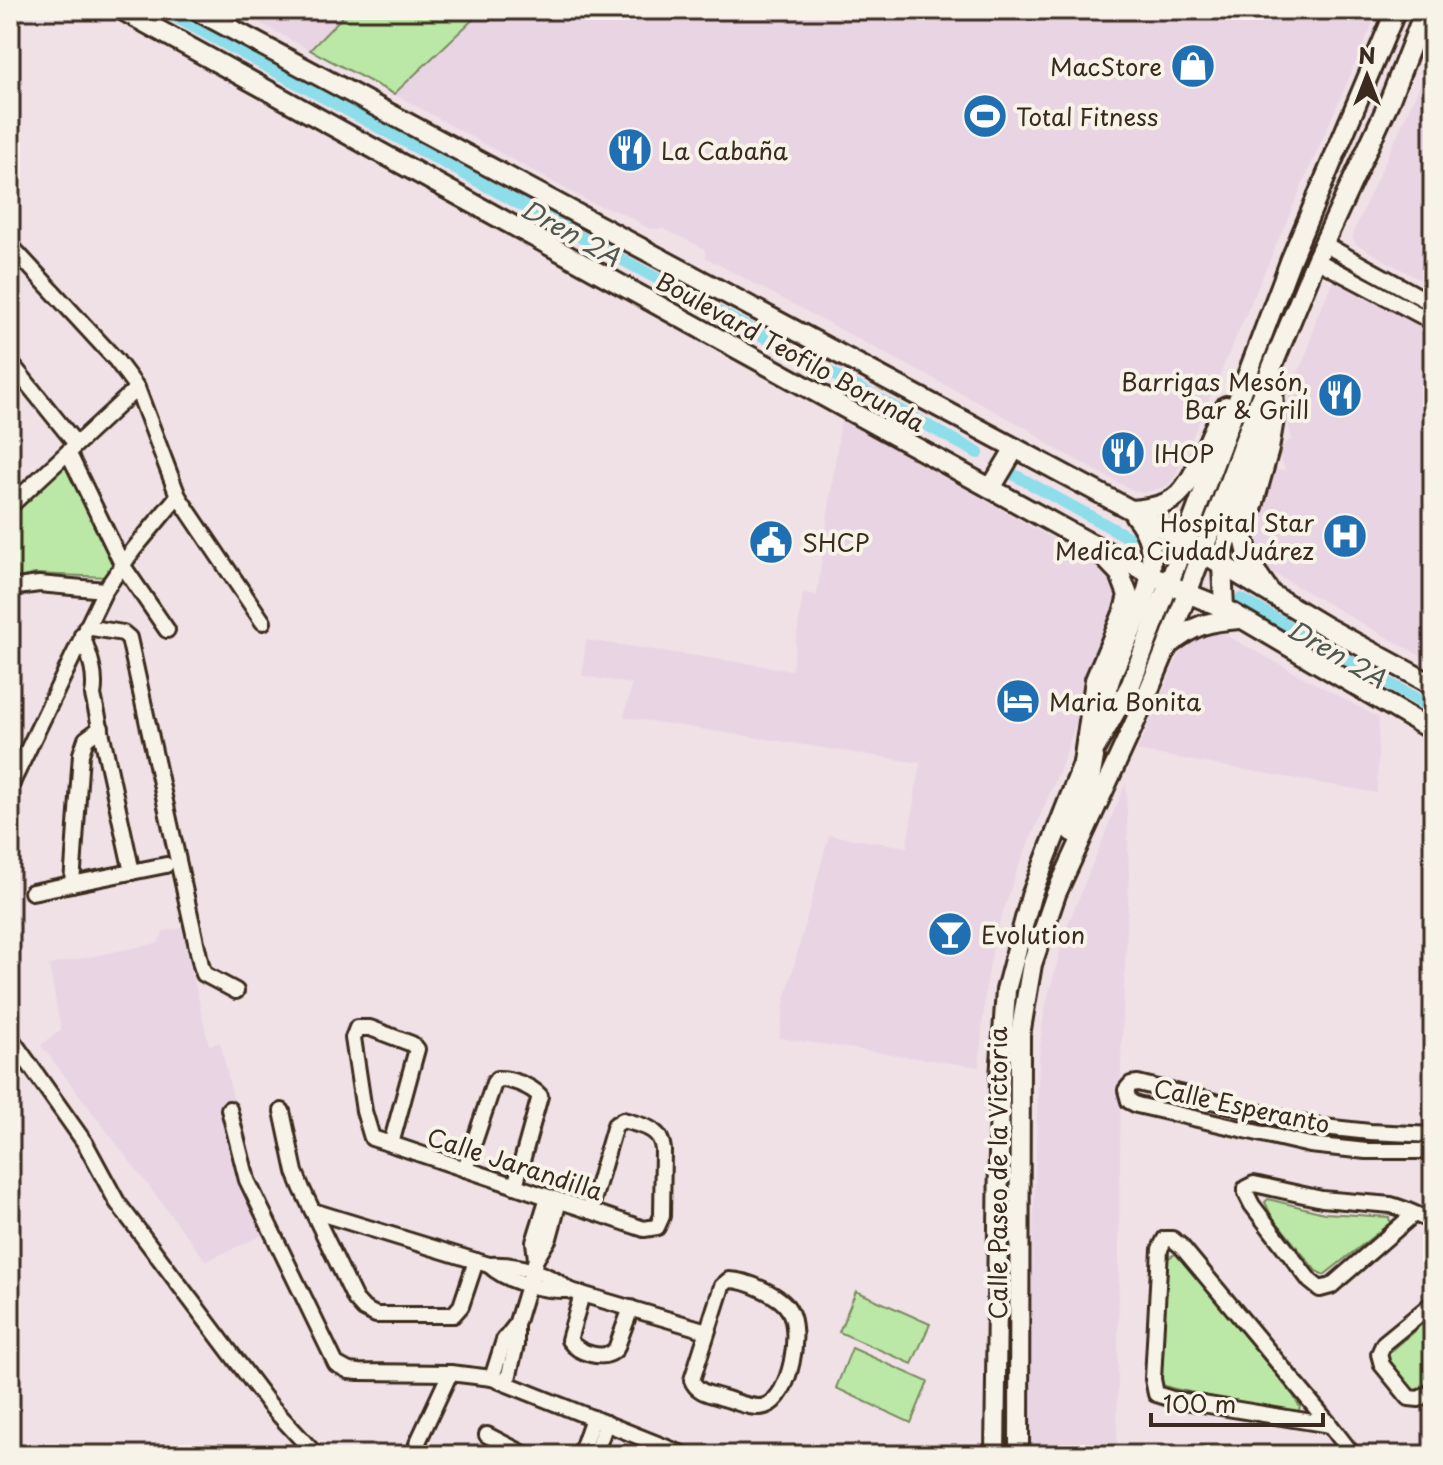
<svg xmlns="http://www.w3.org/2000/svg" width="1443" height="1465" viewBox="0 0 1443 1465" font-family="'Playpen Sans',sans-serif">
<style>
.built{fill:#e9d4e4}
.green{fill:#bbe8a6;stroke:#7b8962;stroke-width:2}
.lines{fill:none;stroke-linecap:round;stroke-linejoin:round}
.canal{stroke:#8dddea;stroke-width:12}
.minor-casing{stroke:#3b2a1e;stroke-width:20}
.major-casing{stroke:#3b2a1e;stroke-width:24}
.minor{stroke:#f7f3e8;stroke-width:14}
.major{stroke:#f7f3e8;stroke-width:18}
.labels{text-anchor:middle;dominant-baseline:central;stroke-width:8;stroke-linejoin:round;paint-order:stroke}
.poi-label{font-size:24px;fill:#3b2a1e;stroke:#f7f3e8;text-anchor:start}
.street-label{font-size:24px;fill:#3b2a1e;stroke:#f7f3e8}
.water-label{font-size:26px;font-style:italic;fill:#505751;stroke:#f7f3e8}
</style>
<rect width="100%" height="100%" fill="#efe1e6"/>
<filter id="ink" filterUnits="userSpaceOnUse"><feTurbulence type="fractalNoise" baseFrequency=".0125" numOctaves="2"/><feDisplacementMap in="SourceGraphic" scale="16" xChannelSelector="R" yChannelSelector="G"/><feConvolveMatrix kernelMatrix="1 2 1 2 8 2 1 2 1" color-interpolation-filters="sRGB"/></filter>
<g filter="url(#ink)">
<g class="built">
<polygon points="236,10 349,10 310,50"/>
<polygon points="483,10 519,10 552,21 550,10 1362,10 1373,23 1175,477 1167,486 1144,493 1134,491 1051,446 1030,430 706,258 705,249 664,229 650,229 620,212 591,203 394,94"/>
<polygon points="1433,56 1433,287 1356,244 1353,238 1354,230"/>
<polygon points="1335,279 1433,334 1433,663 1273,573 1263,564 1258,553 1257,528 1276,470 1285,470 1277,449 1292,439 1286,414 1290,394 1309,346 1317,316"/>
<polygon points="841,419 1105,568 1116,591 1115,607 1061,767 1016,873 994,939 985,994 979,1067 779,1038 785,999 829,835 907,847 920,763 624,717 632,684 582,676 586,640 792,670 803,593 817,595"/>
<polygon points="1218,631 1379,718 1377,793 1137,751 1185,641"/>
<polygon points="1126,782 1129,880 1121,1060 1117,1455 1026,1455 1039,1058 1044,1012 1066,929"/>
<polygon points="182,928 209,1045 220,1042 252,1180 276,1229 206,1261 41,1045 61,1030 49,965 158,943 164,931"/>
</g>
<g class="green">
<polygon points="349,10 483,10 394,94 310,50"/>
<polygon points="62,468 69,468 115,560 115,570 109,577 35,574 10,580 10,515"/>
<polygon points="1268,1199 1324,1213 1389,1217 1390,1223 1324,1275 1316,1271 1271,1215 1265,1202"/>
<polygon points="1177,1253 1293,1395 1300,1407 1297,1415 1171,1388 1160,1384 1159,1356 1166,1259"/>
<polygon points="856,1291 930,1324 912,1364 839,1332"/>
<polygon points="1433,1314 1433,1379 1415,1391 1404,1384 1385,1357"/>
<polygon points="852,1348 928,1382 911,1423 836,1388"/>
</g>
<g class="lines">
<g class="canal">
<polyline points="163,10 978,453"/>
<polyline points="1011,473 1128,537"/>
<polyline points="1241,599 1432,708"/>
</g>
<g class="minor-casing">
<g id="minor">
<polyline points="1324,244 1433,304"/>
<polyline points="10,245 116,360 137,388 178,496 263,622"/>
<polyline points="1316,260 1433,322"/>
<polyline points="10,362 76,444"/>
<polyline points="68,452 123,566 167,630"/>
<polyline points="10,506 137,388"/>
<polyline points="10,588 39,584 105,590"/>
<polyline points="86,627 123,633 129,638 201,965 204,974 236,991"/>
<path d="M 82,635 C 89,654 97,675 93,695 L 132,872"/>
<polyline points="10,787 105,590 134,549 178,496"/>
<polyline points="72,884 81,754 86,739 101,728"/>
<polyline points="32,892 166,865"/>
<polyline points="10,1037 85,1143 117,1202 269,1404 316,1455"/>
<polyline points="229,1109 247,1180 336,1364 349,1371 359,1372 450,1373 492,1378 685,1455"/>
<polyline points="282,1111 295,1172 302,1189 355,1299 364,1309 376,1315 453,1315 461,1306 476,1261"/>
<polyline points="1433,1135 1370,1132 1314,1126 1138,1083 1131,1084 1126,1090 1129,1101 1137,1105 1310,1145 1366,1151 1433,1151"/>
<path d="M 391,1144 L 417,1049 L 412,1044 L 370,1028 L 357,1028 L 353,1038 L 364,1111 L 372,1138 L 391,1144 L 548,1197 C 580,1207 612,1218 644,1229 L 657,1227 L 662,1216 L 663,1150 C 661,1127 642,1126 623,1120 L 615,1125 L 590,1211"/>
<path d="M 465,1169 L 494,1083 L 497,1079 C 510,1078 531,1086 540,1096 L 515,1186"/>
<path d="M 313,1211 L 489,1265 C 513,1263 551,1273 568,1290"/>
<path d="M 1414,1214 L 1331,1286 L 1320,1289 L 1310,1281 L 1252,1205 L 1246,1193 L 1246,1188 L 1254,1184 L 1322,1199 L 1391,1205 C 1406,1209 1419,1216 1433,1222"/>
<polyline points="536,1259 534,1242 548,1197"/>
<path d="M 489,1265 C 507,1282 544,1291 568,1290 L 707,1331"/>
<path d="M 729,1280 C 746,1280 781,1295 789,1310 C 802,1331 791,1397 765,1406 C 753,1410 735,1401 723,1398 C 711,1394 697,1393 692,1380 L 722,1286 Z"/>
<path d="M 582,1294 L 569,1340 C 578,1353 604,1362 616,1349 L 631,1308"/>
<polyline points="1433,1303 1384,1343 1379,1354 1382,1365 1409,1398 1419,1399 1433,1391"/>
<polyline points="492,1378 504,1340 516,1325"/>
<polyline points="507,1383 516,1345 516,1325 536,1259 549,1238 559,1201"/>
<polyline points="1330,1425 1172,1399 1156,1394 1153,1379 1160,1249 1165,1239 1172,1239 1181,1246 1330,1425 1353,1455"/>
<polyline points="487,1435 526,1455"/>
<polyline points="429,1455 420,1450 417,1444 450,1373"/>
<polyline points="580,1455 593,1418"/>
<polyline points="595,1455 606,1423"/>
</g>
</g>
<g class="major-casing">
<g id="major">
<polyline points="122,10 1086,541 1187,593 1224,608 1433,731"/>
<polyline points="196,10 1131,510 1326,627 1433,685"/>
<polyline points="991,488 1015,448"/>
<path d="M 1131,510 C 1145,509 1161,507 1173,499 C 1197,483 1208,432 1226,406"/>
<polyline points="1268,589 1250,563 1244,538 1269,449 1274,419 1273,377"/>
<polyline points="1224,608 1222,564 1224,550 1257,447 1257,421"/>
<path d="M 1169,645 C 1194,625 1208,621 1240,619"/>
<path d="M 1098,732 C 1102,712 1105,691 1113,672 C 1132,624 1175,563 1135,516"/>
<polyline points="1083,763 1095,680 1124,611 1128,595 1120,574 1100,553"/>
<polyline points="1072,832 1089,786 1094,757"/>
<polyline points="995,1455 1000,1078 1006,990 1031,896 1075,784 1083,764 1096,747 1131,684 1291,259 1396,10"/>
<polyline points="1019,1455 1020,1035 1032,964 1056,894 1140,711 1167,647 1272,367 1316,260 1389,102 1425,10"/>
</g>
</g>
<use href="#minor" class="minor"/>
<use href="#major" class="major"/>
</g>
</g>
<defs>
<g id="shop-disc" transform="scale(2.3)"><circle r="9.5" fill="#1f6fb2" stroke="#f7f3e8"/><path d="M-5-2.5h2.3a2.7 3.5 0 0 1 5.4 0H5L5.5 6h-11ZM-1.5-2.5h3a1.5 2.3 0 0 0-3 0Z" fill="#fff"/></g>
<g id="stadium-disc" transform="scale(2.3)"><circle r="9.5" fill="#1f6fb2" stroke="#f7f3e8"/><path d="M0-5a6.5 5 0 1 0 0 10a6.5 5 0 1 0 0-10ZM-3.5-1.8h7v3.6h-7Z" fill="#fff"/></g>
<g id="restaurant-disc" transform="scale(2.3)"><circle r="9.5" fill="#1f6fb2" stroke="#f7f3e8"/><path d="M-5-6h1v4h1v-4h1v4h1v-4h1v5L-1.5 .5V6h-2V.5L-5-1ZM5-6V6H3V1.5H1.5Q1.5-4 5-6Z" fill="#fff"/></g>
<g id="hospital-disc" transform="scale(2.3)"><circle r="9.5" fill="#1f6fb2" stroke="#f7f3e8"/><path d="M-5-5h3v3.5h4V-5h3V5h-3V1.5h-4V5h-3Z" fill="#fff"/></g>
<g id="civic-disc" transform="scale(2.3)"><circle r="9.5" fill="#1f6fb2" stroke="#f7f3e8"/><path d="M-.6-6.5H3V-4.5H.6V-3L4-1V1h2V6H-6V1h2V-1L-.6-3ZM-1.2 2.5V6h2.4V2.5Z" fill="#fff"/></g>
<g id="hotel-disc" transform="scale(2.3)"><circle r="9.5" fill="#1f6fb2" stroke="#f7f3e8"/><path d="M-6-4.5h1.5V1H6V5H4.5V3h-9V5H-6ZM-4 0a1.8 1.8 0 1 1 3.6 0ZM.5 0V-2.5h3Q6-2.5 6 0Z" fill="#fff"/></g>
<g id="bar-disc" transform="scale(2.3)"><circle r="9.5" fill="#1f6fb2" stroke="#f7f3e8"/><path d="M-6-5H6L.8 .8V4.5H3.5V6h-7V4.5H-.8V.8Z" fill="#fff"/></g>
</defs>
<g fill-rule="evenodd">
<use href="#shop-disc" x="1193" y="66"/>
<use href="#stadium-disc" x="985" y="116"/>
<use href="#restaurant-disc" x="630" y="150"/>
<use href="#restaurant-disc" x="1340" y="395"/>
<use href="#restaurant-disc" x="1123" y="453"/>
<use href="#hospital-disc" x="1345" y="536"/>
<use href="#civic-disc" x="771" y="542"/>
<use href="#hotel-disc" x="1018" y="701"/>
<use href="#bar-disc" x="950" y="934"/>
</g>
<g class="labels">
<g class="poi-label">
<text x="1162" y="66" text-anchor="end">MacStore</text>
<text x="1016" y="116">Total Fitness</text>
<text x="661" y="150">La Cabaña</text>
<text x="1309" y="381" text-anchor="end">Barrigas Mesón,<tspan x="1309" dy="28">Bar &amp; Grill</tspan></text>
<text x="1154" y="453">IHOP</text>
<text x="1314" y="522" text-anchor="end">Hospital Star<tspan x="1314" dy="28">Medica Ciudad Juárez</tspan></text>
<text x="802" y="542">SHCP</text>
<text x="1049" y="701">Maria Bonita</text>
<text x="981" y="934">Evolution</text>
</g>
<g class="street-label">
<text transform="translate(791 351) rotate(29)">Boulevard Teofilo Borunda</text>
<text transform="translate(1242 1105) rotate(12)">Calle Esperanto</text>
<text transform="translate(515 1163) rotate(18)">Calle Jarandilla</text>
<text transform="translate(997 1173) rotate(-90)">Calle Paseo de la Victoria</text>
</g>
<g class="water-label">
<text transform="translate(571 232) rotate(29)">Dren 2A</text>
<text transform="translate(1337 653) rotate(30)">Dren 2A</text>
</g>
</g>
<rect width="1443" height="1465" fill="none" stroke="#f7f3e8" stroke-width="40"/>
<rect x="20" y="20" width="1403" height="1425" fill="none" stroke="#3b2a1e" stroke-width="3" filter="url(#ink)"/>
<g transform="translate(1367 76)" stroke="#f7f3e8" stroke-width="6" paint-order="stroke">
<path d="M0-6L14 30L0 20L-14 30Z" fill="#3b2a1e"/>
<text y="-12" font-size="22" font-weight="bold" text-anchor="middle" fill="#3b2a1e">N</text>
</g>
<path d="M1151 1413v12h172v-12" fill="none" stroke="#3b2a1e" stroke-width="4"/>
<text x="1163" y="1413" font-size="24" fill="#3b2a1e" stroke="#f7f3e8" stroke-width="6" paint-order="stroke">100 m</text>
</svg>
